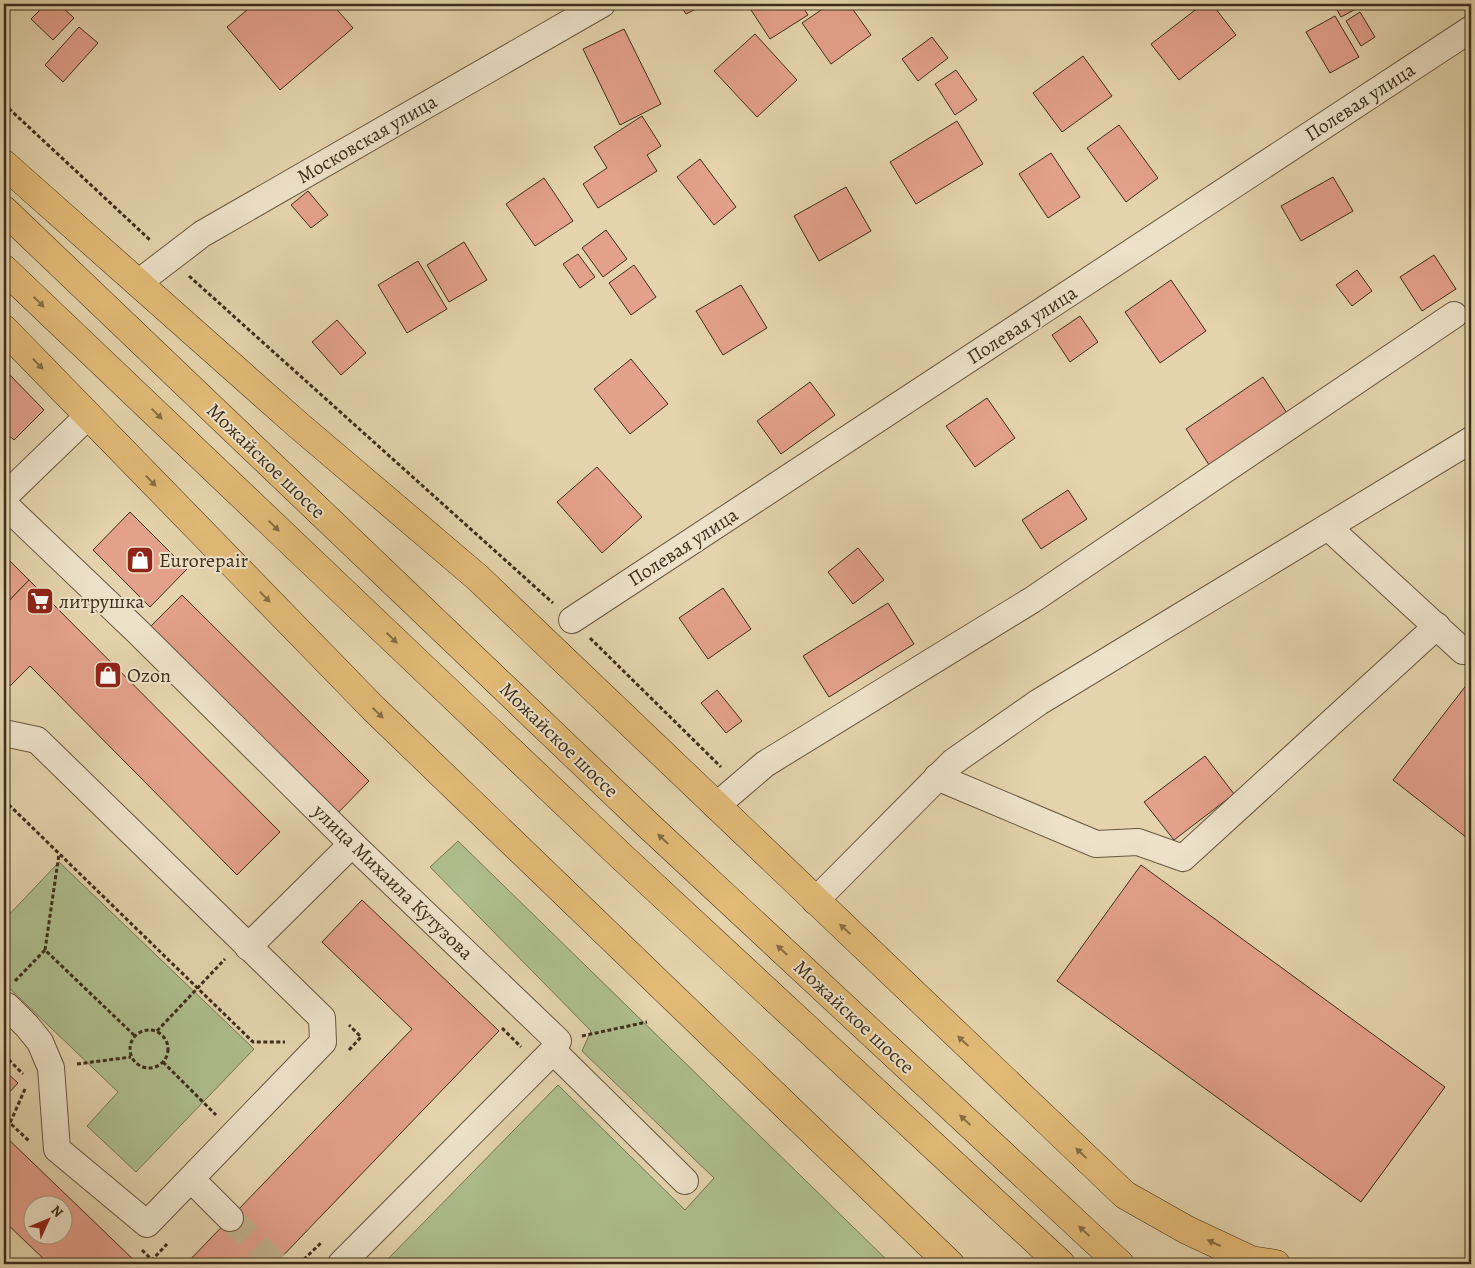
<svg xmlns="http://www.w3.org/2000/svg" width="1475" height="1268" viewBox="0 0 1475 1268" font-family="Alegreya,serif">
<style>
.green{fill:#aebe8e;stroke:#767655}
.building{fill:#e3a08a;stroke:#3d2e1c;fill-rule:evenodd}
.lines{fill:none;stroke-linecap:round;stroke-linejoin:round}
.minor-tunnel{stroke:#c3b28f;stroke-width:26;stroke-dasharray:26 13;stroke-linecap:butt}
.minor-casing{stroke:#675740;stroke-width:28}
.major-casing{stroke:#3d2e1c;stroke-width:29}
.path{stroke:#3d2e1c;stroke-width:3;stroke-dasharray:4 2.5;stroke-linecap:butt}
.minor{stroke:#ede2c9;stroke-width:26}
.major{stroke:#e2ba76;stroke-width:28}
.oneway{fill:#876d44}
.labels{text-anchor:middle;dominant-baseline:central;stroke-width:4;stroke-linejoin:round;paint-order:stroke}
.street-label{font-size:20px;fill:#3d2e1c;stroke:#ede2c9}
.poi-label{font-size:20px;fill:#3d2e1c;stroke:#ede2c9;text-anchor:start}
</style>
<rect width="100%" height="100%" fill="#e4d3ac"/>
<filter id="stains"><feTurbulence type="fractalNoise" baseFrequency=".004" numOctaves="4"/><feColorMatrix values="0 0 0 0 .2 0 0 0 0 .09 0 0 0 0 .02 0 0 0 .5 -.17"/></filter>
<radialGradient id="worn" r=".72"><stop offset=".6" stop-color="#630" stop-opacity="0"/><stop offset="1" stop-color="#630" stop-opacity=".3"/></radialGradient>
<g class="green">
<polygon points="458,841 891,1264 383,1264 558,1085 685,1210 714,1178 582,1051 591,1031 430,867"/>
<polygon points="59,862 254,1049 136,1172 87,1126 118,1092 4,983 4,920"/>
</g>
<g class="building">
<polygon points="46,4 59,4 74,18 53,40 31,19"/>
<polygon points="254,4 332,4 353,28 280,90 227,27"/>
<polygon points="680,4 706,4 686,14"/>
<polygon points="747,4 801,4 808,15 770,39"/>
<polygon points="830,4 849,4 871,35 831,64 802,23"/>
<polygon points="1203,4 1212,4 1236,35 1179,80 1151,44"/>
<polygon points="1334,4 1365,4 1341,17"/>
<polygon points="1360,12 1375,37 1361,46 1346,21"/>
<polygon points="1335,16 1359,57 1330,73 1306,32"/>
<polygon points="79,27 98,43 63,82 45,65"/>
<polygon points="624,29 661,104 620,125 583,49"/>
<polygon points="755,34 797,80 757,117 714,71"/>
<polygon points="932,37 948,58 918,81 902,59"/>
<polygon points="1083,56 1112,96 1062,132 1033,93"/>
<polygon points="956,70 977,100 955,115 935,84"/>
<polygon points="642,116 661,146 647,155 657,171 598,208 583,184 607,168 594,147"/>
<polygon points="957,121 983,164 916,204 890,162"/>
<polygon points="1119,125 1158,178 1126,202 1087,148"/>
<polygon points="1051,153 1080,197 1048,218 1019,174"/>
<polygon points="700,159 736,207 714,225 677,177"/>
<polygon points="1333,177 1353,211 1301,241 1281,206"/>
<polygon points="544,178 573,221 535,246 506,204"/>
<polygon points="846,187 871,231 819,261 794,216"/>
<polygon points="308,191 328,215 311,228 291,205"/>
<polygon points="606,230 627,259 603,277 582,248"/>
<polygon points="464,242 487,280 449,302 427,265"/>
<polygon points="578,254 595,277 580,288 563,264"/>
<polygon points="1434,255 1456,289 1422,311 1400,277"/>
<polygon points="418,261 447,309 407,333 378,285"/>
<polygon points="634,265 656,297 631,315 609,283"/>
<polygon points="1357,270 1372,291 1352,306 1336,285"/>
<polygon points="1171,280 1206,331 1160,363 1125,312"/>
<polygon points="741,285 767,328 723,355 696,311"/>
<polygon points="1080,316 1098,342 1070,362 1052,335"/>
<polygon points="337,320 366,353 341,375 312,342"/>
<polygon points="631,359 668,404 630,434 594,389"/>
<polygon points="4,369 44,410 14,440 4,431"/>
<polygon points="1263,377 1289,416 1211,468 1186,429"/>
<polygon points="810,382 835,415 781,454 757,421"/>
<polygon points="987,398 1015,438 975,467 946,426"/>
<polygon points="597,467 642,517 602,553 557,502"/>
<polygon points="1068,490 1087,519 1041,549 1022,520"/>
<polygon points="130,512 187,569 150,607 93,550"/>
<polygon points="858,548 884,580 853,604 828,572"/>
<polygon points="4,555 29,580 4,606"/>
<polygon points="29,580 280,832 237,875 30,666 9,687 4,682 4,606"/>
<polygon points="723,588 751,629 708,659 679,618"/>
<polygon points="182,595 369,781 332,819 145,632"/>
<polygon points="888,603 914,644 829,697 803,656"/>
<polygon points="1471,679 1471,841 1393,780"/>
<polygon points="717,690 742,721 726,733 701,703"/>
<polygon points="1205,756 1234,794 1174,840 1144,802"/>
<polygon points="1141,865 1445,1087 1361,1202 1057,981"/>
<polygon points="362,900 499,1031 275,1264 186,1264 412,1029 322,942"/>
<polygon points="4,1070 18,1083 4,1098"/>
<path d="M 4,1135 L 138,1264 L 49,1264 L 4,1221 ZM 32,1206 L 62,1206 L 62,1236 L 32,1236 Z"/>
</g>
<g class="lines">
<polyline class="minor-tunnel" points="230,1218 276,1264"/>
<g class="minor-casing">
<g id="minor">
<polyline points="138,283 202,234 602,4"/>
<polyline points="4,497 88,416"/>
<polyline points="4,504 137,631 352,844 558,1041 553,1051 341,1264"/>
<polyline points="1328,527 1463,651"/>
<polyline points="572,620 1471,29"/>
<polyline points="4,733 37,740 322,1018 323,1042 147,1224 57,1149 51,1068 40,1042 27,1026 7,1006 4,1005"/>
<polyline points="937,777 1096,844 1138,842 1183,858 1437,626"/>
<polyline points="716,806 765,764 1032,600 1454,315"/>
<polyline points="815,901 953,762 1039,702 1471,440"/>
<polyline points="248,947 352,844"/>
<polyline points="553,1051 685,1181"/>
<polyline points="191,1179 230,1218"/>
</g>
</g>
<g class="major-casing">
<g id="major">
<polyline points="4,164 297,424 477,577 1125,1195 1187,1230 1251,1260 1276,1264"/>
<polyline points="4,210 649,826 1120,1264"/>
<polyline points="4,269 621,856 1061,1264"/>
<polyline points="4,329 374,709 950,1264"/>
</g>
</g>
<g class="path">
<polyline points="4,104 150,240"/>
<polyline points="189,276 553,603"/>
<polyline points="590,638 721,767"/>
<polyline points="4,800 253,1042 285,1042"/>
<polyline points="45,950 59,854"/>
<polyline points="15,981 45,950 135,1036"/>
<polyline points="502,1028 521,1047"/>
<circle cx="149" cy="1049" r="19"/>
<polyline points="157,1031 225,959"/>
<polyline points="582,1036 647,1022"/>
<polyline points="349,1050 361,1037 349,1025"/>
<polyline points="4,1055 23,1074"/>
<polyline points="163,1062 216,1115"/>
<polyline points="77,1064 131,1057"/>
<polyline points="25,1089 10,1123 29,1141"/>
<polyline points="142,1250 152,1260 167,1244"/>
<polyline points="4,1259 9,1264"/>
<polyline points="299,1264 322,1242"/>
</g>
<use href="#minor" class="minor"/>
<use href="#major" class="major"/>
</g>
<defs><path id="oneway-solid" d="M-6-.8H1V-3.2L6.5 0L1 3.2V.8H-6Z" transform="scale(1.25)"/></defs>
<g class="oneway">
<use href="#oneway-solid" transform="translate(39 302) rotate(44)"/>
<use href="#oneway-solid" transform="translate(38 364) rotate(46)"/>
<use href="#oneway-solid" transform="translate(157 414) rotate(44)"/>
<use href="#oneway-solid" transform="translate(151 481) rotate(46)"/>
<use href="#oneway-solid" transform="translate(274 526) rotate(44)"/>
<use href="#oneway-solid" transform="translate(265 597) rotate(46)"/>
<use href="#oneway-solid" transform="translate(392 638) rotate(44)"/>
<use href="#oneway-solid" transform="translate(378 713) rotate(44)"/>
<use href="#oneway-solid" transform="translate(663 839) rotate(-137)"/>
<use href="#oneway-solid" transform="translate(845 929) rotate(-137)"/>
<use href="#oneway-solid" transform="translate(782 950) rotate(-137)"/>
<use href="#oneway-solid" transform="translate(963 1041) rotate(-137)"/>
<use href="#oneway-solid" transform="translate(965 1120) rotate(-137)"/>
<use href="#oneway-solid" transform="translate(1081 1153) rotate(-137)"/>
<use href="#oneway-solid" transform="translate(1084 1231) rotate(-137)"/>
<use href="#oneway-solid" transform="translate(1214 1243) rotate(-155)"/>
</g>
<defs>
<g id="shop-square" transform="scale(1.4375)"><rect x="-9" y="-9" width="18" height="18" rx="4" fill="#8f2418" stroke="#ede2c9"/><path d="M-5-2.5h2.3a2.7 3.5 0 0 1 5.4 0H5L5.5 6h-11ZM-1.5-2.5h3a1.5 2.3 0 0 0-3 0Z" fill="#fff"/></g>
<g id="supermarket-square" transform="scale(1.4375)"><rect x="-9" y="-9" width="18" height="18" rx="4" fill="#8f2418" stroke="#ede2c9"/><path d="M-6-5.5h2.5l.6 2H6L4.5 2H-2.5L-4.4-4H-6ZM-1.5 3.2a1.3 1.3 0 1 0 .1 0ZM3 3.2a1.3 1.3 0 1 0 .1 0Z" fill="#fff"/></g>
</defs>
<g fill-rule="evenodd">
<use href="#shop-square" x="140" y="560"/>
<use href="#supermarket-square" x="40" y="601"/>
<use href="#shop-square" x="108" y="675"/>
</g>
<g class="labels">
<g class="street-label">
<text transform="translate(1360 102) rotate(-33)">Полевая улица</text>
<text transform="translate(367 139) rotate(-30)">Московская улица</text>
<text transform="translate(1022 325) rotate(-33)">Полевая улица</text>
<text transform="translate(266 461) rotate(44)">Можайское шоссе</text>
<text transform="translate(683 547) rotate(-33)">Полевая улица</text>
<text transform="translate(559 740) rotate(44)">Можайское шоссе</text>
<text transform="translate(393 882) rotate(44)">улица Михаила Кутузова</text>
<text transform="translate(854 1017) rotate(43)">Можайское шоссе</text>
</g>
<g class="poi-label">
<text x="159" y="560">Eurorepair</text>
<text x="59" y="601">литрушка</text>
<text x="127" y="675">Ozon</text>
</g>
</g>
<rect width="1475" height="1268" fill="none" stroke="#e4d3ac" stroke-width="20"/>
<rect x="5" y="5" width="1465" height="1258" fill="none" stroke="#3d2e1c" stroke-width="2.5"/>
<rect x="10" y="10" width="1455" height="1248" fill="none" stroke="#3d2e1c"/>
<g transform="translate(48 1220) rotate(46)"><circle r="24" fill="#ede2c9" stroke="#a79a84"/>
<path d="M0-4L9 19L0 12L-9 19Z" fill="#8f2418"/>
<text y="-8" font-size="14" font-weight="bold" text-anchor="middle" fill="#3d2e1c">N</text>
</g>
<rect width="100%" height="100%" filter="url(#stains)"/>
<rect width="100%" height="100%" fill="url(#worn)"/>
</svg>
